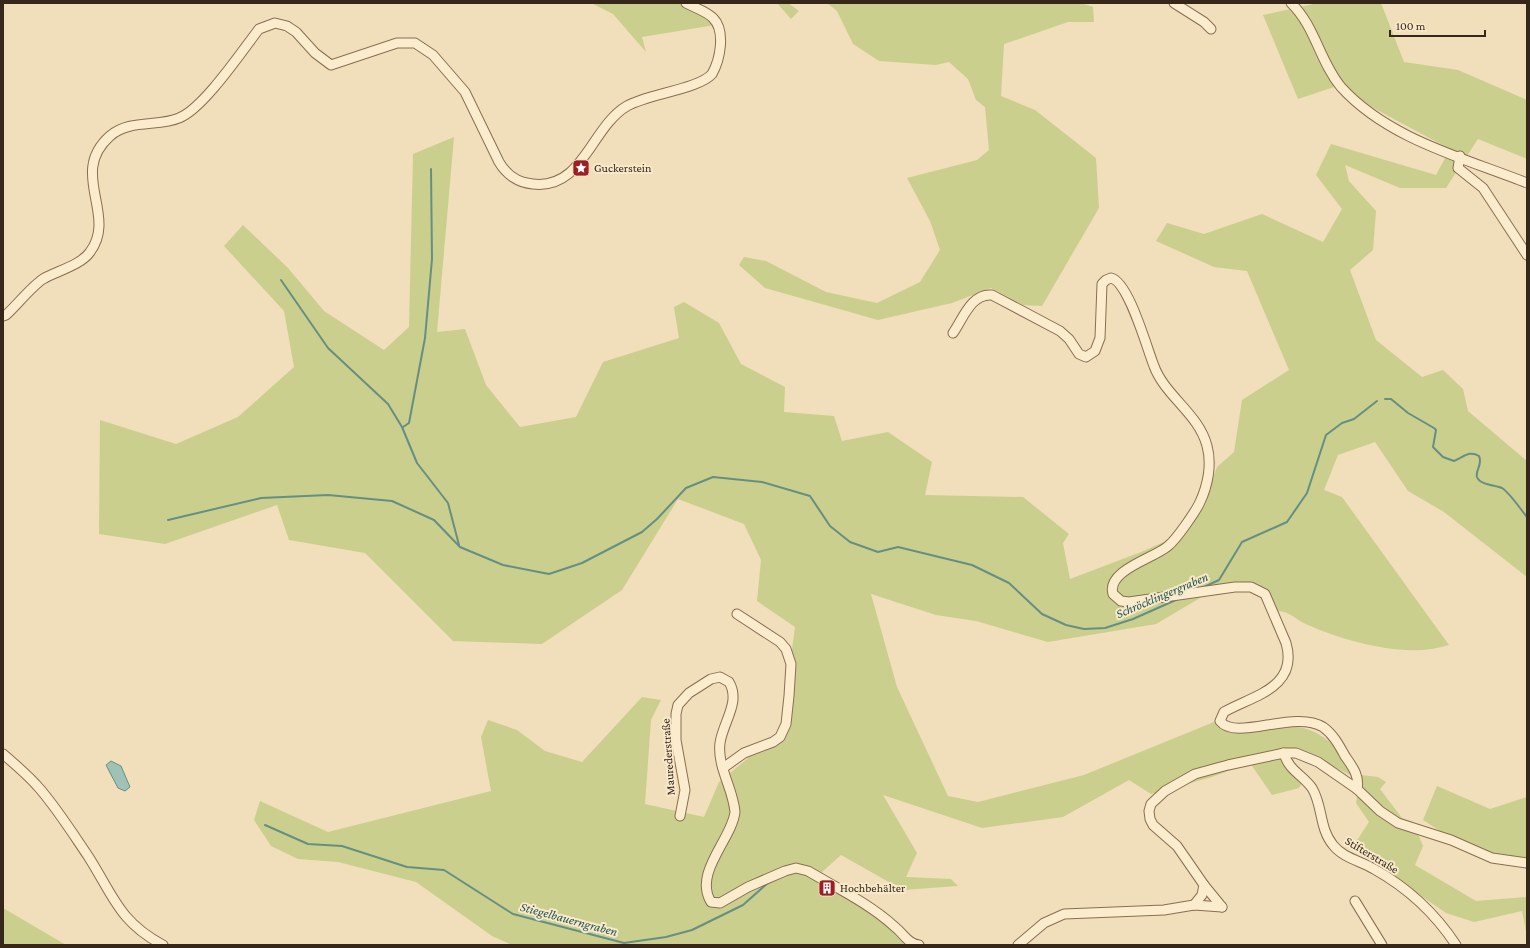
<svg xmlns="http://www.w3.org/2000/svg" width="1530" height="948" viewBox="0 0 1530 948" font-family="'Crimson Pro',serif">
<style>
.green{fill:#cacf8e}
.water{fill:#9fc1b6;stroke:#668f83}
.lines{fill:none;stroke-linecap:round;stroke-linejoin:round}
.stream{stroke:#668f83;stroke-width:2}
.minor-casing{stroke:#896e53;stroke-width:11}
.minor{stroke:#fbecce;stroke-width:9}
.labels{text-anchor:middle;dominant-baseline:central;stroke-width:4;stroke-linejoin:round;paint-order:stroke}
.poi-label{font-size:12px;fill:#36271a;stroke:#f8e9ca;text-anchor:start}
.street-label{font-size:12px;fill:#36271a;stroke:#f8e9ca}
.water-label{font-size:13px;font-style:italic;fill:#285853;stroke:#f8e9ca}
</style>
<rect width="100%" height="100%" fill="#f1deba"/>
<g class="green">
<polygon points="591,3 680,3 700,14 715,25 642,37 646,52 613,14"/>
<polygon points="777,3 788,3 799,11 791,19"/>
<polygon points="827,3 1081,3 1093,7 1094,22 1068,22 1004,44 1001,96 1035,110 1096,158 1099,208 1042,306 1023,305 991,288 952,303 878,320 765,288 739,265 744,257 766,261 826,292 877,303 920,282 940,250 930,221 907,178 977,160 989,150 985,107 976,100 968,79 949,62 936,65 879,61 853,44 837,11"/>
<path d="M 1318,3 L 1381,3 L 1404,62 L 1458,70 L 1527,100 L 1527,159 L 1478,139 L 1446,188 L 1400,188 L 1345,165 L 1349,181 L 1376,211 L 1373,250 L 1350,270 L 1376,340 L 1422,377 L 1443,370 L 1463,389 L 1468,411 L 1527,461 L 1527,577 L 1444,512 L 1408,491 L 1375,442 L 1338,455 L 1324,490 L 1342,497 L 1449,645 C 1407,659 1347,642 1308,625 C 1295,620 1290,610 1275,611 L 1266,591 L 1217,588 L 1156,624 L 1048,642 L 976,621 L 936,615 L 871,594 L 897,687 L 948,796 L 978,802 L 1084,775 L 1214,722 L 1230,733 C 1268,727 1304,715 1335,747 C 1342,754 1347,767 1352,776 L 1313,756 L 1283,750 L 1303,781 L 1299,788 L 1272,795 L 1250,763 L 1212,777 L 1151,794 L 1129,780 L 1063,817 L 982,828 L 883,795 L 917,853 L 906,877 L 951,879 L 958,886 L 903,890 L 841,855 L 822,872 L 822,889 L 829,895 L 834,888 L 912,945 L 512,945 L 492,936 L 416,882 L 338,862 L 298,859 L 271,846 L 254,820 L 260,801 L 328,832 L 491,791 L 481,737 L 488,720 L 517,730 L 545,751 L 582,762 L 642,697 L 661,700 L 651,720 L 645,804 L 704,817 L 719,782 L 781,731 L 795,627 L 757,601 L 761,560 L 744,524 L 678,499 L 622,590 L 542,644 L 453,641 L 365,553 L 289,540 L 277,505 L 165,544 L 99,534 L 100,420 L 176,444 L 238,417 L 294,367 L 284,311 L 224,246 L 243,225 L 288,268 L 324,311 L 384,350 L 409,327 L 413,154 L 454,137 L 437,332 L 465,329 L 486,385 L 520,427 L 576,417 L 603,362 L 679,338 L 674,307 L 684,302 L 719,323 L 741,364 L 785,387 L 784,412 L 834,416 L 842,441 L 888,432 L 932,462 L 925,495 L 1023,497 L 1069,534 L 1063,543 L 1070,579 L 1141,552 L 1182,534 L 1203,504 L 1217,467 L 1234,452 L 1242,400 L 1289,370 L 1247,271 L 1214,267 L 1156,241 L 1167,223 L 1204,234 L 1262,214 L 1323,242 L 1342,209 L 1316,175 L 1331,144 L 1436,175 L 1450,149 L 1334,87 L 1298,99 L 1263,15 Z"/>
<polygon points="1361,775 1378,777 1386,782 1380,789 1402,818 1413,822 1423,846 1415,865 1476,901 1527,897 1527,936 1522,911 1474,922 1446,913 1352,848 1369,822 1356,803"/>
<polygon points="1437,786 1490,809 1527,797 1527,862 1495,860 1463,846 1423,820"/>
<polygon points="3,908 66,945 3,945"/>
</g>
<polygon class="water" points="111,761 121,766 130,787 125,791 118,788 106,765"/>
<g class="lines">
<g class="stream">
<polyline points="281,280 328,348 388,404 402,427 417,463 448,503 459,545"/>
<path d="M 1385,399 L 1391,399 L 1408,413 L 1434,428 L 1436,430 L 1433,447 L 1443,457 L 1454,461 C 1464,457 1469,450 1479,456 C 1483,465 1475,470 1477,477 C 1480,485 1495,485 1502,488 C 1510,493 1521,510 1527,517"/>
<polyline points="403,427 409,423 425,338 432,259 431,169"/>
<polyline points="168,520 261,498 328,495 392,501 434,520 460,547 503,565 549,574 582,563 642,532 657,519 686,488 713,477 762,482 810,496 830,526 850,542 878,552 898,547 972,565 1009,583 1042,614 1066,625 1084,629 1105,628 1133,619 1178,599"/>
<polyline points="1204,587 1219,580 1242,542 1287,522 1307,493 1326,435 1342,423 1354,419 1377,401"/>
<polyline points="265,825 308,844 342,846 407,867 444,870 513,914 624,943 666,937 692,930 743,905 769,882"/>
</g>
<g class="minor-casing">
<g id="minor">
<polyline points="1174,3 1204,22 1211,29"/>
<path d="M 1291,3 C 1315,26 1320,62 1341,87 C 1388,139 1464,158 1527,183"/>
<polyline points="1460,156 1458,168 1483,188 1527,255"/>
<path d="M 3,316 L 6,315 C 17,305 31,287 43,279 C 57,271 81,265 90,252 C 118,215 68,173 110,136 C 129,119 159,127 179,118 C 203,109 242,51 259,29 L 275,23 L 287,26 L 296,32 L 315,53 L 331,65 L 397,43 L 415,43 L 433,55 L 465,92 L 499,162 C 506,174 518,183 533,184 C 583,190 591,127 627,106 C 648,94 699,89 712,74 C 720,60 726,31 713,18 C 706,11 695,8 686,3"/>
<path d="M 953,333 C 963,319 971,293 992,295 L 1060,331 L 1069,339 L 1079,354 L 1086,357 L 1095,351 L 1100,338 L 1102,284 L 1106,280 L 1111,278 C 1129,282 1147,349 1154,366 C 1165,396 1199,414 1207,446 C 1212,464 1208,485 1200,502 C 1196,511 1176,540 1168,546 C 1155,558 1106,570 1113,594 L 1121,601 L 1129,602 L 1235,587 L 1251,587 L 1265,594 L 1286,643 C 1299,688 1252,696 1224,712 L 1220,721 C 1236,742 1294,709 1323,727 C 1333,734 1339,745 1345,756 C 1352,766 1360,776 1357,789"/>
<path d="M 1284,753 C 1288,770 1303,775 1312,788 C 1323,806 1319,828 1333,845 C 1343,858 1361,861 1374,869 C 1408,888 1435,913 1456,945"/>
<path d="M 3,754 C 16,765 29,776 40,789 C 58,810 73,834 88,856 C 113,895 119,922 163,945"/>
<polyline points="723,768 744,753 773,742 780,737 786,724 789,696 791,664 786,649 780,642 737,614"/>
<path d="M 680,816 L 685,790 L 676,740 L 676,714 L 678,705 L 689,693 L 711,679 L 720,677 L 729,682 C 741,702 723,722 720,743 C 717,767 733,788 735,812 C 732,839 693,873 711,902 L 720,903 L 748,887 L 785,871 L 796,868 L 808,871 C 837,888 870,904 895,927 C 904,934 907,943 919,945"/>
<polyline points="1204,885 1222,907"/>
<polyline points="1355,901 1382,945"/>
<polyline points="1194,905 1202,895 1204,885 1177,846 1153,825 1150,819 1149,811 1151,804 1165,791 1195,774 1228,765 1284,753 1296,753 1318,762 1357,789 1380,811 1398,823 1451,840 1492,858 1527,863"/>
<polyline points="1018,945 1044,923 1064,914 1164,910 1194,905 1222,907"/>
</g>
</g>
<use href="#minor" class="minor"/>
</g>
<defs>
<g id="sight-square" transform="scale(0.9)"><rect x="-9" y="-9" width="18" height="18" rx="4" fill="#9c1f25" stroke="#f8e9ca"/><path d="M0-6L1.8-2.2L6-1.7L2.9 1.2L3.7 5.4L0 3.3L-3.7 5.4L-2.9 1.2L-6-1.7L-1.8-2.2Z" fill="#fff"/></g>
<g id="building-square" transform="scale(0.9)"><rect x="-9" y="-9" width="18" height="18" rx="4" fill="#9c1f25" stroke="#f8e9ca"/><path d="M-4-6H4V6H1V3H-1V6H-4ZM-2.5-4.3h1.7v1.8h-1.7ZM.8-4.3h1.7v1.8H.8ZM-2.5-1h1.7V.8h-1.7ZM.8-1h1.7V.8H.8Z" fill="#fff"/></g>
</defs>
<g fill-rule="evenodd">
<use href="#sight-square" x="581" y="168"/>
<use href="#building-square" x="827" y="888"/>
</g>
<g class="labels">
<g class="poi-label">
<text x="594" y="168">Guckerstein</text>
<text x="840" y="888">Hochbehälter</text>
</g>
<g class="street-label">
<text transform="translate(668 757) rotate(-94)">Maurederstraße</text>
<text transform="translate(1372 855) rotate(31)">Stifterstraße</text>
</g>
<g class="water-label">
<text transform="translate(1162 595) rotate(-23)">Schröcklingergraben</text>
<text transform="translate(569 919) rotate(15)">Stiegelbauerngraben</text>
</g>
</g>
<rect width="1530" height="948" fill="none" stroke="#36271a" stroke-width="8"/>
<path d="M1390 30v6h95v-6" fill="none" stroke="#36271a" stroke-width="2"/>
<text x="1396" y="30" font-size="12" fill="#36271a" stroke="#f8e9ca" stroke-width="3" paint-order="stroke">100 m</text>
</svg>
